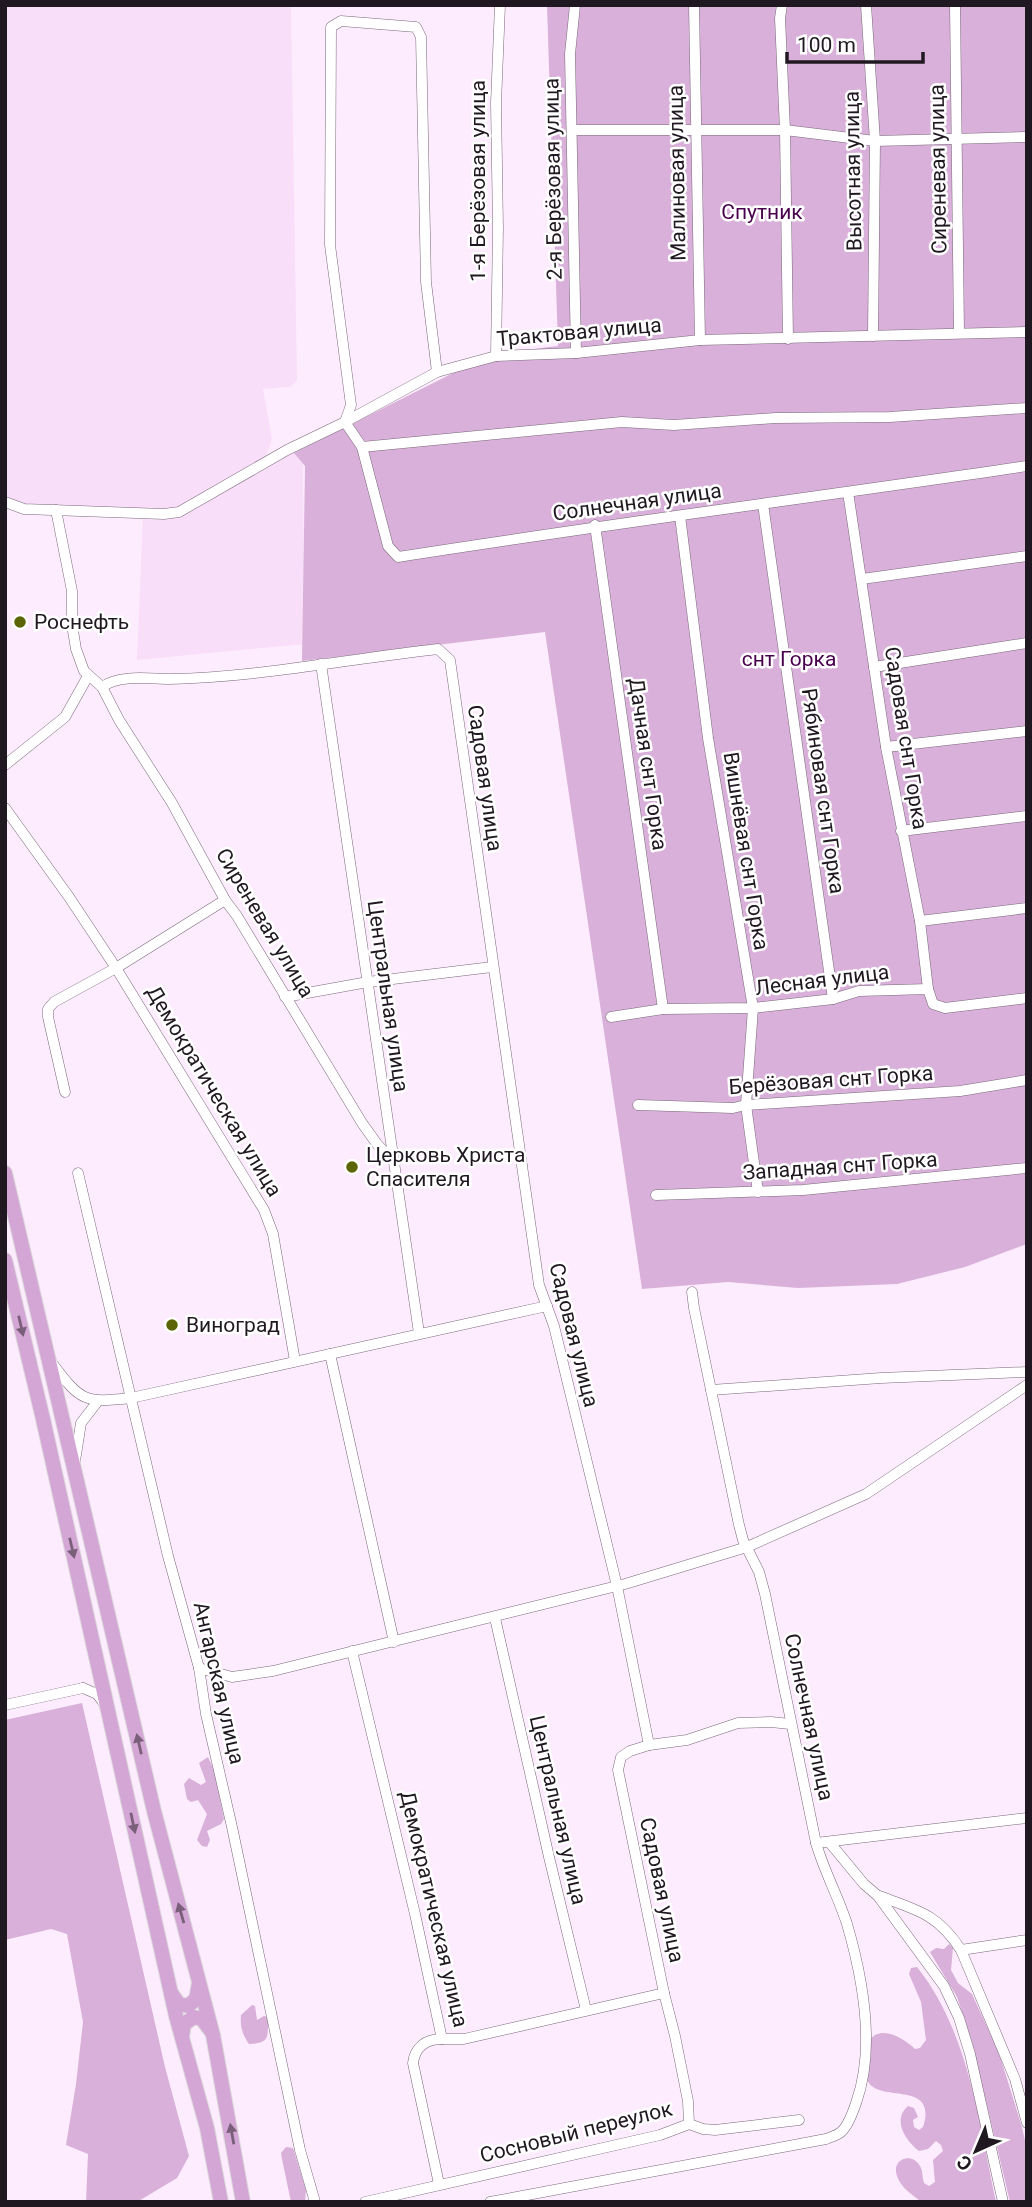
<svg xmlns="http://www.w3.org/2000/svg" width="1032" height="2207" viewBox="0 0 1032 2207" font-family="Roboto,sans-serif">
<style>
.built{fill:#f9def9}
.green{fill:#d8b0d9}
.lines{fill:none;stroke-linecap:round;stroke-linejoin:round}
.minor-casing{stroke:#7a687a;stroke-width:11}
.primary-casing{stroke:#dbdadb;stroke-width:16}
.minor{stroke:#fff;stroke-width:10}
.primary{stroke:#d4a6d5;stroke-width:14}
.oneway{fill:#7a5f7a}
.poi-dot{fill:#5b6505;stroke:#fff;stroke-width:2.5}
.labels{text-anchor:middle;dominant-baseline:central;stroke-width:5;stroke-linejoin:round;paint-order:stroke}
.street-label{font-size:21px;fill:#201820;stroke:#fff}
.park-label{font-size:21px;fill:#49014d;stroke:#fff}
.poi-label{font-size:21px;fill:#201820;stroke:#fff;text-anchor:start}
</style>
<rect width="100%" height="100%" fill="#fdecfd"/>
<polygon class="built" points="5,5 291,5 297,380 290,387 263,389 272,439 264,462 303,443 304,644 137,660 143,514 24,509 5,502"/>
<g class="green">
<polygon points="547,5 1027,5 1027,1244 965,1267 897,1284 798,1288 728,1282 642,1289 545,632 302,661 305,466 294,453 491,354 558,346"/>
<polygon points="82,1703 165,2067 189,2156 177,2178 137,2202 86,2202 88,2154 66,2145 76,2084 83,2022 67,1934 51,1929 5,1940 5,1720"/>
<polygon points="208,1757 214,1770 224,1819 221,1824 207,1831 210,1840 207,1847 202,1846 197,1840 207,1814 198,1800 191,1802 187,1799 184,1784 189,1778 201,1785 206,1782 199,1763"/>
<polygon points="949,1944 953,1948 951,1970 958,1983 972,1994 999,2053 1021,2124 1027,2148 1027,2202 1010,2202 972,2042 957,1997 930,1952 936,1948 944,1949"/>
<path d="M 917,1967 C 969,2032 979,2123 996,2202 L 921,2202 C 912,2194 901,2188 897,2176 C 891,2160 911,2151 920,2166 C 923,2171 922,2177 924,2183 L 929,2186 L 935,2182 L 933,2160 L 943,2151 L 941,2145 L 936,2141 L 928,2149 L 919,2151 C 905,2140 892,2120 908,2106 L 914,2108 L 918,2117 L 913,2120 L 914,2127 L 919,2130 L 923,2127 C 939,2078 875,2105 867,2079 C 864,2068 869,2051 870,2040 C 881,2024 905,2039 915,2049 L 920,2048 L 926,2040 L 921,2002 L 909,1974 L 911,1968 Z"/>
<path d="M 252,2005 L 255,2006 L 257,2020 L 264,2016 L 269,2018 C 266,2036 272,2043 249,2044 C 242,2034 240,2026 241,2015 Z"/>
<polygon points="286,2147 293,2148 306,2190 305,2202 291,2202 282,2159 281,2153"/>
</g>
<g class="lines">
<g class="minor-casing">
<g id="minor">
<polyline points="575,5 570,54 576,353"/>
<polyline points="694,5 700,340"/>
<polyline points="782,5 780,18 785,130 788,339"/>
<polyline points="866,5 875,141 873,336"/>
<polyline points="955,5 959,333"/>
<polyline points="572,130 785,130 875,141 1027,137"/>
<polyline points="496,356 498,228 496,103 500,5"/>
<polyline points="345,422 351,405 330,245 331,27 341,21 416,27 421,37 426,282 437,372"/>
<path d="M 345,422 L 362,447 L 388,546 L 398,557 C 607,524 817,497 1027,466"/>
<polyline points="362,447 622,422 674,425 775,418 890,417 1027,408"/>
<polyline points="848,492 886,747 920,921 928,989"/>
<polyline points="5,502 24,509 164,514 179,512 287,450 345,422 437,372 496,356 576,353 700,340 1027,332"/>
<polyline points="763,504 833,999"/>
<polyline points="56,510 72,591 72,625 76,649 84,671 102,687"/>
<polyline points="680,516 708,738 753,1008 746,1105 758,1192"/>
<polyline points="595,525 663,1009"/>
<polyline points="862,579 1027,556"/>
<polyline points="321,664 419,1333"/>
<polyline points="874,667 1027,643"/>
<polyline points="886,747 1027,731"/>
<polyline points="5,765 65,717 88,676"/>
<polyline points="5,808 69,897 116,968 54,1002 48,1009 48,1017 65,1092"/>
<polyline points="901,831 1027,816"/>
<polyline points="225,900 116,968 264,1210 273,1234 295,1361"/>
<polyline points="920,921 1027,908"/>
<polyline points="285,997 368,982 492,967"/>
<polyline points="611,1017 663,1009 753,1008 833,999 859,991 928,989 933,1004 945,1008 1027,998"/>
<polyline points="638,1105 733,1108 746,1105 960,1091 1027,1080"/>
<path d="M 395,1163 L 377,1144 L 362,1123 L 237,916 L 225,900 L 172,803 L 119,720 L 102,687 C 120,674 149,679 170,679 C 260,677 348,659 438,649 L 450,660 L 539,1285 L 554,1326 L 617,1586 L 649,1745 L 630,1751 L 621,1757 L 618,1770 L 664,1993 L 675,2036 L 688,2101 L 689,2124"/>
<polyline points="78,1173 168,1556 199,1668 206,1714 232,1827 300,2150 315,2202"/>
<polyline points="656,1195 803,1190 1027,1168"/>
<polyline points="330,1354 394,1642"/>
<path d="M 52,1363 C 81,1402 85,1403 131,1398 L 547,1306"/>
<polyline points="711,1390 881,1378 1027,1372"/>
<polyline points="75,1461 81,1423 98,1401"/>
<polyline points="495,1618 549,1857 586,2010"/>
<polyline points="352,1651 415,1914 442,2039 464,2039 664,1993"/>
<polyline points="199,1668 232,1677 273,1671 625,1584 747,1547 866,1494 1027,1385"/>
<polyline points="83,1688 97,1694 104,1703"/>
<polyline points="5,1705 83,1688"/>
<polyline points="649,1745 687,1740 738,1723 771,1722 790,1724"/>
<polyline points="816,1843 1027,1818"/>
<polyline points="830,1843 864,1884 878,1896 944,1986 959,2018 970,2054 1003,2202"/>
<path d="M 879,1896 C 917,1910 938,1914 961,1950 L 1015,2079 L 1027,2123"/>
<polyline points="961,1950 1027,1940"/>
<path d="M 439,2184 L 413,2063 C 415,2047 426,2039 442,2039"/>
<polyline points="365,2202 660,2135 689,2124 703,2129 715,2130 799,2120"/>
<path d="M 490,2202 L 826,2139 C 831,2137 838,2135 841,2132 C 848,2126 853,2112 856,2103 C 876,2048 863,1979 847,1924 C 838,1896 824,1871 816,1843 L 765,1594 L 759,1572 L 743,1540 L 739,1525 L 694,1308 L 692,1292"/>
</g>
</g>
<g class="primary-casing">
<g id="primary">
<polyline points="5,1173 154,1811 213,2035 243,2202"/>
<polyline points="5,1260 43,1419 176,2016 207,2128 221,2202"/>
<polyline points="171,1993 179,2004 188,2006 196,1999 199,1983"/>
<polyline points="182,2037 184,2024 194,2017 202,2019 211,2031"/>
</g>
</g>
<use href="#minor" class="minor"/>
<use href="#primary" class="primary"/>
</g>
<defs><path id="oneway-solid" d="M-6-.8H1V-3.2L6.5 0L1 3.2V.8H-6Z" transform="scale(1.75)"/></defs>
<g class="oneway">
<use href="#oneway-solid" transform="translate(21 1326) rotate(77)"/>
<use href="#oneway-solid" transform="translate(72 1548) rotate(77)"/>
<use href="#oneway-solid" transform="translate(139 1744) rotate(-103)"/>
<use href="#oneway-solid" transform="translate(133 1823) rotate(78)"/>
<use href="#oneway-solid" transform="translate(181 1913) rotate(-106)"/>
<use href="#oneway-solid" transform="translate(232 2134) rotate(-100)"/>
</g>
<g class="poi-dot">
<circle cx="20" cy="622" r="7"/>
<circle cx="352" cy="1167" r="7"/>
<circle cx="172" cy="1325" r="7"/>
</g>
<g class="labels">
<g class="street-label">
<text transform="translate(938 169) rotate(-91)">Сиреневая улица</text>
<text transform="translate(853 171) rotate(-91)">Высотная улица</text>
<text transform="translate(677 173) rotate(-91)">Малиновая улица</text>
<text transform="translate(553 179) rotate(-91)">2-я Берёзовая улица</text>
<text transform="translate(478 181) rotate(-90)">1-я Берёзовая улица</text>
<text transform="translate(579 332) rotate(-5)">Трактовая улица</text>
<text transform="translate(637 502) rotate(-8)">Солнечная улица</text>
<text transform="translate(906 738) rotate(81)">Садовая снт Горка</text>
<text transform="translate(648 764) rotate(82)">Дачная снт Горка</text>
<text transform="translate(485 778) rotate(82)">Садовая улица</text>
<text transform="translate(823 791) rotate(82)">Рябиновая снт Горка</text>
<text transform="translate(746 851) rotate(81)">Вишнёвая снт Горка</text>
<text transform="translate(265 923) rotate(59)">Сиреневая улица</text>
<text transform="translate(822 980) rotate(-7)">Лесная улица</text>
<text transform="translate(388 996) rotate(82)">Центральная улица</text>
<text transform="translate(831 1080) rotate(-4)">Берёзовая снт Горка</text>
<text transform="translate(214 1091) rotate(59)">Демократическая улица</text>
<text transform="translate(840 1166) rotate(-4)">Западная снт Горка</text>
<text transform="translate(574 1335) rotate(76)">Садовая улица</text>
<text transform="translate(219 1683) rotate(77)">Ангарская улица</text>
<text transform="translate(809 1717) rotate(78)">Солнечная улица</text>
<text transform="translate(558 1810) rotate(77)">Центральная улица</text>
<text transform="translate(662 1890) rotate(78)">Садовая улица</text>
<text transform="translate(434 1909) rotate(77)">Демократическая улица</text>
<text transform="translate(576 2132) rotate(-14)">Сосновый переулок</text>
</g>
<g class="park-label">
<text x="762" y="212">Спутник</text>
<text x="789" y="659">снт Горка</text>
</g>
<g class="poi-label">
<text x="34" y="622">Роснефть</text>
<text x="366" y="1155">Церковь Христа<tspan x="366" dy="24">Спасителя</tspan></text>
<text x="186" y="1325">Виноград</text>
</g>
</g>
<rect width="1032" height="2207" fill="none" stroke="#201820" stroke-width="14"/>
<g transform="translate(976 2151) rotate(224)" stroke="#ffffff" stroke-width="5" paint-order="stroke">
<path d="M0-5L12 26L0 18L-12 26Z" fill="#201820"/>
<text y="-10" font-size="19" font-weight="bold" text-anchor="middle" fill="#201820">С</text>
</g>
<path d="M787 52v10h136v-10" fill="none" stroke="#201820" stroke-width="3.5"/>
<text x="797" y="52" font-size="21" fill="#201820" stroke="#ffffff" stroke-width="5" paint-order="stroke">100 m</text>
</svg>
